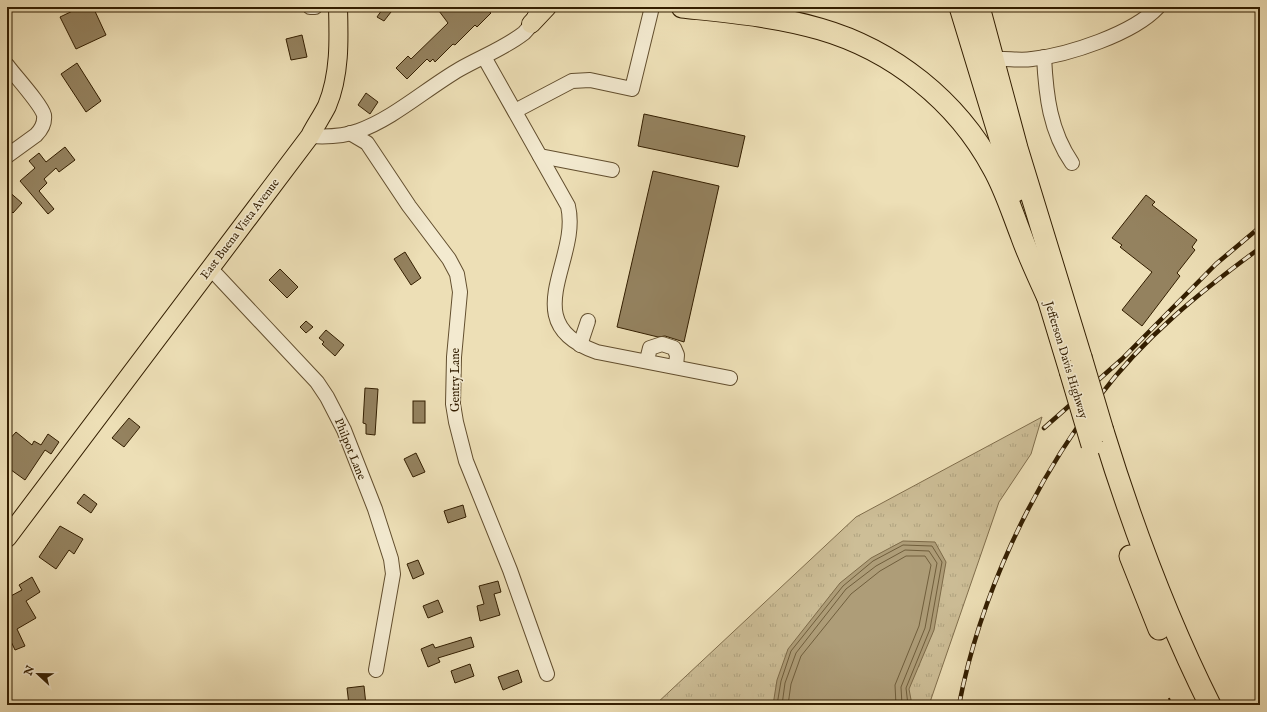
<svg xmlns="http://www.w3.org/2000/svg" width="1267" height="712" viewBox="0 0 1267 712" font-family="'IM FELL English',serif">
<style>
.grass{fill:url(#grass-tufts);stroke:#806e4c}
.water{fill:#ae9d78;stroke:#7d6a48}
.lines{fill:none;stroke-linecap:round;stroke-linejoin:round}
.shore{stroke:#705e3c;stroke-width:1}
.building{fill:#94825f;stroke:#331e00}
.minor-casing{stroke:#624e2e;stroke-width:16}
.major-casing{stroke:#331e00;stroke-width:20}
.highway-casing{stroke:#331e00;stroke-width:23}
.path{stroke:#331e00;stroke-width:2;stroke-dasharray:3 2;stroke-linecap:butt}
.minor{stroke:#f3ead0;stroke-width:14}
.major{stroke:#eddfb6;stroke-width:18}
.highway{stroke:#eddfb6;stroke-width:21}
.rail-casing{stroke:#331e00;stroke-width:4.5}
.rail{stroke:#f3ead0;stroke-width:3;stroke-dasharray:9;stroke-linecap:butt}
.highway-bridge-casing{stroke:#331e00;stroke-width:23;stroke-linecap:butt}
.highway-bridge{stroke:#eddfb6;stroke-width:21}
.labels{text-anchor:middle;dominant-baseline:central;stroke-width:3;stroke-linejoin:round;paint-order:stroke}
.street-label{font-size:12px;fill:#331e00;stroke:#f3ead0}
</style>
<defs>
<pattern id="grass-tufts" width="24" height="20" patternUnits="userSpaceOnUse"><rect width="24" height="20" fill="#cdbe97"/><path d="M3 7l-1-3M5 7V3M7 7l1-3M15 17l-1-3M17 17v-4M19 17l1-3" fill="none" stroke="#b0a380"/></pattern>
</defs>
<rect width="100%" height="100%" fill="#eddfb6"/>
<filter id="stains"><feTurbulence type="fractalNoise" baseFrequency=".005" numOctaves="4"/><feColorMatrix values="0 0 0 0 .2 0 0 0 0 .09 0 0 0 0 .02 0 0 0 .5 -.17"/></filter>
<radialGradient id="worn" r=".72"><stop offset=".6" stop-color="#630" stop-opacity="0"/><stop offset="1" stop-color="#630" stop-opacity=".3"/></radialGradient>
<polygon class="grass" points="1042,417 1031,454 999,502 929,705 655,705 856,517"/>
<polygon class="water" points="903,541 935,542 946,562 934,630 909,689 912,705 773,705 777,680 788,649 840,583 871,558"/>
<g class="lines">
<g class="shore">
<polyline points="777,705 781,681 791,651 843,586 873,561 903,545 932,546 942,562 930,629 906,688 908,705"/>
<polyline points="782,705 785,683 796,653 846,589 876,566 905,550 929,551 937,563 925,628 901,687 902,705"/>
<polyline points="788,705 791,684 801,656 851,594 880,571 906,556 925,556 931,565 919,626 895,685 896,705"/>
</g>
</g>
<g class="building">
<polygon points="81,7 93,7 106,35 76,49 60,17"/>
<polygon points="384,7 391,12 384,21 377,17"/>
<polygon points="436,7 484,7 491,13 477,27 475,25 455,45 453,44 435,62 433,59 430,62 427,59 407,79 396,68 408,56 411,59 448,23"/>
<polygon points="302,35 307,57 291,60 286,39"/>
<polygon points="77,63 101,101 86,112 61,74"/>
<polygon points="366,93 378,102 370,114 358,105"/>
<polygon points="644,114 745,136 738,167 638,146"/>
<polygon points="65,147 75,160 59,172 56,168 44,179 47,183 39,191 54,209 48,214 20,181 35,168 29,161 39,153 46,162"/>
<polygon points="653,171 719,186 684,342 665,336 658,337 617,327"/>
<polygon points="7,190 22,203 13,213 7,207"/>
<polygon points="1146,195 1155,202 1152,205 1197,240 1192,247 1195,250 1177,273 1180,276 1142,326 1122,310 1152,272 1120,247 1122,245 1112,238"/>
<polygon points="405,252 421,278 411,285 394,259"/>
<polygon points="280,269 298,287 287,298 269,280"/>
<polygon points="306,321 313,327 306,333 300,327"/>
<polygon points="326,330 344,345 335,356 322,344 324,342 319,338"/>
<polygon points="365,388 378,389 375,435 366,434 366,424 363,423"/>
<rect x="413" y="401" width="12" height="22"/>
<polygon points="129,418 140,427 124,447 112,438"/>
<polygon points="16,432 32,445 34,441 41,445 48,434 59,442 51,454 45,450 25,480 7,467 7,442"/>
<polygon points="416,453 425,472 413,477 404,459"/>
<polygon points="84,494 97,504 91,513 77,503"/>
<polygon points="463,505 466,517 448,523 444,511"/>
<polygon points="60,526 83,539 74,554 69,550 56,569 39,557"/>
<polygon points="418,560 424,574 413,579 407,564"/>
<polygon points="32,577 40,592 26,601 36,618 17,629 25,646 15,650 7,633 7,598 22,590 19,585"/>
<polygon points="498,581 501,592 494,594 500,615 480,621 477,606 484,604 479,586"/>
<polygon points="438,600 443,612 428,618 423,606"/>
<polygon points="471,637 474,647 438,658 440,662 428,667 421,649 433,644 435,648"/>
<polygon points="470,664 474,676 455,683 451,671"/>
<polygon points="518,670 522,682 503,690 498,677"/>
<polygon points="364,686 366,705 349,705 347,688"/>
</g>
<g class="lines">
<g class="minor-casing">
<g id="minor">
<polyline points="310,7 315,7"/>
<path d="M 484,57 L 568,206 C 581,260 514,323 597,352 L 730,378"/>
<path d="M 1044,57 C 1046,96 1050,131 1072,163"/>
<path d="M 992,59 C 1006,58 1020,61 1032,59 C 1068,55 1133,34 1158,7"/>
<path d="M 7,65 C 15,76 41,104 44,115 C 45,123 42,129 36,135 L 7,156"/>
<polyline points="515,111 572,81 590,80 632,89 652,7"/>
<polyline points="350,133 367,143 409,206 449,259 457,274 460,292 454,357 453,404 456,422 466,461 510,570 547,674"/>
<path d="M 310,136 C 326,137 342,137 358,131 C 393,119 427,88 460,69 C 481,57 505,48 524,33 C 529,28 533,22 535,15"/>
<polyline points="540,156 612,170"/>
<polyline points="211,269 317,382 327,397 344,430 375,509 391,559 393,574 376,670"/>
<polyline points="580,345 588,321"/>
<polyline points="647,360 650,348 662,344 674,348 677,355 676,366"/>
</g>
</g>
<g class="major-casing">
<g id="major">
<polyline points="531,24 547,7"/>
<path d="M 7,538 L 310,136 C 315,126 322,116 327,106 C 340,75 339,40 338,7"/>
</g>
</g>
<g class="highway-casing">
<g id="highway">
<path d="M 682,7 C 728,12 776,16 820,29 C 893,50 957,101 993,168 C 1005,189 1012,212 1021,235 C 1028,255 1038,276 1047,296"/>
<polyline points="960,7 1016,191"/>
<polyline points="979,7 1017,148 1081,357"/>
<polyline points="1043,282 1070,371"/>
<path d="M 1103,431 C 1132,525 1166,617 1210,705"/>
<polyline points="1130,556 1159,629"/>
</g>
</g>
<polyline class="path" points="1169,698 1171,705"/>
<use href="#minor" class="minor"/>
<use href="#major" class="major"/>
<use href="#highway" class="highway"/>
<g class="rail-casing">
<g id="rail">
<polyline points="1044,428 1122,359 1216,264 1260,227"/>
<path d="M 959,705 C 980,596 1032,485 1099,397 C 1143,338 1201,291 1260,248"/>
</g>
</g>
<use href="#rail" class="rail"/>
<g class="highway-bridge-casing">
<g id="highway-bridge">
<polyline points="1081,357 1103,431"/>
<polyline points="1070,371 1092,445"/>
</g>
</g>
<use href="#highway-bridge" class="highway-bridge"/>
</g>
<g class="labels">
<g class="street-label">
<text transform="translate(240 229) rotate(-53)">East Buena Vista Avenue</text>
<text transform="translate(1066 360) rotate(73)">Jefferson Davis Highway</text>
<text transform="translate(455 380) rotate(-90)">Gentry Lane</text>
<text transform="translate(350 449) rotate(68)">Philpot Lane</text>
</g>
</g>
<rect width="1267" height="712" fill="none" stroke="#eddfb6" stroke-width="24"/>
<rect x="8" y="8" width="1251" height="696" fill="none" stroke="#331e00" stroke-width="2"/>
<rect x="12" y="12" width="1243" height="688" fill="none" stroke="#331e00"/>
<g transform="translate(38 674) rotate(292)" stroke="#f3ead0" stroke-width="3" paint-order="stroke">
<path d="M0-3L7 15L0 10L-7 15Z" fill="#331e00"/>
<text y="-6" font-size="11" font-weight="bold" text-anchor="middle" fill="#331e00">N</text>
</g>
<rect width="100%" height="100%" filter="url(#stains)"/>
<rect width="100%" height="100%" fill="url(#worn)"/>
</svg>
